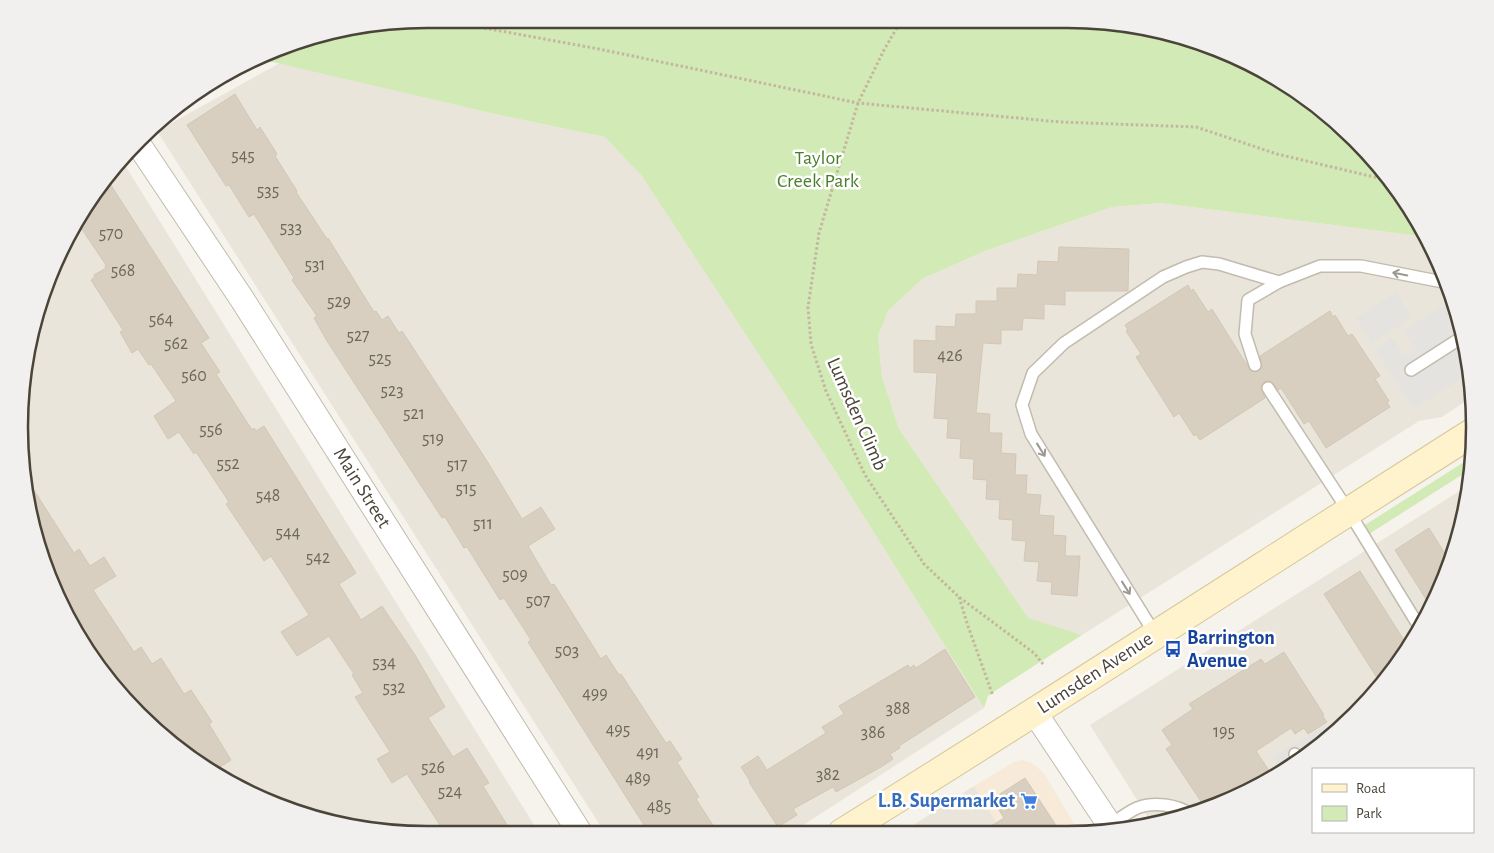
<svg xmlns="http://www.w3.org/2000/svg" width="1494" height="853" viewBox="0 0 1494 853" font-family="'Alegreya Sans',sans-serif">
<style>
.residential{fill:#eae5da}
.commercial{fill:#f7ead8}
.green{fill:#d2eab5}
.parking{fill:#e5e3e0}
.building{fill:#d8cfc1;stroke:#d3c7b4}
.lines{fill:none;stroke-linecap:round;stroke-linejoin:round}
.lane-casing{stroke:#c2bbae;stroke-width:14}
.street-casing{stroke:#c2bbae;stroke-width:26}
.secondary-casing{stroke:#d6c79b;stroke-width:30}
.path{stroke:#c4b79f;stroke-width:3;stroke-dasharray:2.5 2.5;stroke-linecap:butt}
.lane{stroke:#fff;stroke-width:11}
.street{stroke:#fff;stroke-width:24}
.secondary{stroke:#fff3cd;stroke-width:28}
.oneway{stroke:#9c9892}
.labels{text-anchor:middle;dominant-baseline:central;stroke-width:5;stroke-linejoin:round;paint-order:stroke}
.number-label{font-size:18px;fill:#6e675b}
.park-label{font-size:20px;fill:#4a7f2a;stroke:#fff}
.street-label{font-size:20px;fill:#4b4439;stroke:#fff}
.transit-label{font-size:20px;font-weight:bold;fill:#164399;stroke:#fff;text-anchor:start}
.shop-label{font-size:20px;font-weight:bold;fill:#366cbe;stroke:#fff;text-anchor:end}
.rim{fill:none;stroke:#4b4439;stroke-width:2.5}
</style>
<rect width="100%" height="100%" fill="#f6f3ec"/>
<g class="residential">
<polygon points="280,63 495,114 605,137 642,175 834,469 984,708 791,833 605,833 157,131"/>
<polygon points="123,162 539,833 400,833 295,813 200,766 120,695 50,582 20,453 33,321 88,200"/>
<polygon points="1160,203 1427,237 1444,270 1467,347 1472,397 1442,417 1419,421 1082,635 1028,619 899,429 882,377 878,336 888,311 922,279 985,251 1112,207"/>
<polygon points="1469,485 1467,506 1444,582 1407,653 1356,715 1272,779 1198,813 1151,822 1090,725"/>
<polygon points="974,786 1003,833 901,833"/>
</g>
<polygon class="commercial" points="1023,760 1033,764 1043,772 1080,833 1003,833 974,786 1014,762"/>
<g class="green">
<polygon points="427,19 1094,20 1199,40 1294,87 1356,138 1406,200 1427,237 1160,203 1112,207 985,251 922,279 888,311 878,336 882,377 899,429 1028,618 1082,635 998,689 988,696 984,708 834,469 642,176 605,137 495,114 260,59 296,40"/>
<polygon points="1472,457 1471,469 1369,534 1365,525"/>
</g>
<g class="parking">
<polygon points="1396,292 1412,317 1372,343 1356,318"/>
<polygon points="1451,300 1455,306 1467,347 1470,373 1414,409 1375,349 1392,338 1405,356 1415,349 1404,331"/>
<polygon points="1325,726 1331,734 1284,770 1273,757"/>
</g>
<g class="building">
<polygon points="235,94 257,130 260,127 277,154 275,156 297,191 296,192 327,239 328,238 374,312 376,311 382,320 388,316 399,333 402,331 487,461 522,519 541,507 555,529 528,546 551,585 554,584 601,659 606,655 619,675 621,674 666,743 670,741 682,759 677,762 699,797 696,799 718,833 649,833 528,642 531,640 504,598 500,600 467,547 464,548 445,517 442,518 327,341 314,318 317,316 292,280 294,278 254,214 249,217 229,185 226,186 187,125"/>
<polygon points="107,179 209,338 201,343 220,372 216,374 252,430 254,428 256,431 264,426 356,573 339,584 361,620 382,606 415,655 445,707 428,718 453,757 467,748 489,783 483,786 512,833 445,833 407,774 392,783 377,759 390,752 355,697 363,693 352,675 354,674 329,636 297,656 281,632 309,615 271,556 264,561 226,504 229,502 196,452 194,454 179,432 168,439 154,416 176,401 151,364 149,365 138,349 132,353 120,332 123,330 91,280 95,277 94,275 106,268 105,266 106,265 77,222 88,200"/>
<polygon points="1059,247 1129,249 1128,291 1065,291 1065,305 1044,304 1044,319 1023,318 1022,330 1001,330 1001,344 983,343 976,413 990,414 989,433 1002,433 1001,453 1016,454 1015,475 1027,475 1026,494 1041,495 1039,515 1054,516 1053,535 1066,536 1065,556 1080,556 1077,596 1051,594 1052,582 1037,581 1039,562 1024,561 1026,541 1012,540 1013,520 999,519 1000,500 986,499 987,480 973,479 974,459 960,458 961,439 947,438 948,419 934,418 937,373 914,372 914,340 936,341 936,326 955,327 956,314 976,314 976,301 997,301 997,288 1017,288 1018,274 1037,275 1038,261 1058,262"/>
<polygon points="1188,285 1191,291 1193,289 1208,312 1212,309 1250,370 1254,372 1260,370 1262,367 1260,356 1330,311 1333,317 1335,315 1348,336 1352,334 1380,376 1375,379 1389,401 1387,403 1390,407 1326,448 1309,421 1304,424 1281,388 1278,390 1272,382 1267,381 1264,382 1261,388 1265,398 1200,440 1196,434 1194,436 1179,413 1174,417 1136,357 1141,354 1126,331 1128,330 1125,325"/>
<polygon points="30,484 74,553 79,549 90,566 104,557 116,576 93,590 134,652 141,647 152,664 161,658 184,694 191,690 212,722 209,724 231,760 212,772 200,766 120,695 50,582 27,485"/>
<polygon points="1429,528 1450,562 1444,582 1431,607 1395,550"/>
<polygon points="1360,571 1409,648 1381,684 1324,594"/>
<polygon points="945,649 975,697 899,746 900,748 890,754 893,759 881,767 836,792 833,787 793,809 797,815 778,827 749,782 750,781 741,767 758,756 767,770 826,733 822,727 844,714 839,706 908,665 910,668 914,665 916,668"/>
<polygon points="1284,652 1324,715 1322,715 1327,722 1308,734 1304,728 1295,734 1291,728 1256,751 1274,778 1206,809 1166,749 1172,745 1162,730 1193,709 1189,704 1261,659 1265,664"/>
<polygon points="1025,778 1061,833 980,833 1004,818 992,799"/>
</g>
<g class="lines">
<g class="lane-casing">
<g id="lane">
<polyline points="1255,365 1245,334 1248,300 1279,282"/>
<polyline points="1411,370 1464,336"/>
<polyline points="1268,388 1349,512 1420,628"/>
<polyline points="1155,634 1031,434 1022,405 1033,373 1064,343 1163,277 1186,267 1202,262 1219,264 1279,282 1320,266 1361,266 1448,283"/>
<polyline points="1295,754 1298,759"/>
<path d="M 1110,825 C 1119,819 1128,812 1137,808 C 1154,801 1176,805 1191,814"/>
</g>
</g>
<g class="street-casing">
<g id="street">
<polyline points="139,145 242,299 580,833"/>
<polyline points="1035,713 1113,830"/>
</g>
</g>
<g class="secondary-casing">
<path id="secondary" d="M 842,833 C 1054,701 1264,565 1475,431"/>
</g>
<g class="path">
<polyline points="435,19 599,49 858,103 1060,122 1196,127 1277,154 1391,181"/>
<polyline points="902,19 884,50 858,103 819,233 808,307 811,344 826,391 865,475 924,564 959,597 1034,653 1043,664"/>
<polyline points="959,597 968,626 993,696"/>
</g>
<use href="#lane" class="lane"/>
<use href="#street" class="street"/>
<use href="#secondary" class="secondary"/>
</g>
<defs><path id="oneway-shaft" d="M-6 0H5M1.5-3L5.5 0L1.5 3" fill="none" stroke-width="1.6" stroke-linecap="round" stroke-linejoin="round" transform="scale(1.25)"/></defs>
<g class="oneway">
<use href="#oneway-shaft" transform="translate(1400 274) rotate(-169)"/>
<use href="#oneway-shaft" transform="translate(1041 450) rotate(58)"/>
<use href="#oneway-shaft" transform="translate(1126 588) rotate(58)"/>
</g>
<defs>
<g id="bus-bare" transform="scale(1.35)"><path d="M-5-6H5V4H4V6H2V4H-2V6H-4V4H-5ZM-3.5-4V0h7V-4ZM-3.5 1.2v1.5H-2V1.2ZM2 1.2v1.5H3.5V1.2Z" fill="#1a4fb4" stroke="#fff" stroke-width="2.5" paint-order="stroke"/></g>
<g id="supermarket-bare" transform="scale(1.35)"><path d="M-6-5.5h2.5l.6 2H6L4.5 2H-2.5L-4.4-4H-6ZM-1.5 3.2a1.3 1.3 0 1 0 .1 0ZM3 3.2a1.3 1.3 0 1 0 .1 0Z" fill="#3f7fe0" stroke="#fff" stroke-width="2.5" paint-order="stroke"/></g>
</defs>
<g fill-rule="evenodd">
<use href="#bus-bare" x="1173" y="649"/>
<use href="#supermarket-bare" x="1029" y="801"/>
</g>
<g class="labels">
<g class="number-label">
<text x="243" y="156">545</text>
<text x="268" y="191">535</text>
<text x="291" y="228">533</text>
<text x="111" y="234">570</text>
<text x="315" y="265">531</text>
<text x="123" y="271">568</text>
<text x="339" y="302">529</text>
<text x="161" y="320">564</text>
<text x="358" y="336">527</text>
<text x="176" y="344">562</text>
<text x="950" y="356">426</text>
<text x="380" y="359">525</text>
<text x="194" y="376">560</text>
<text x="392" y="391">523</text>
<text x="414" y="414">521</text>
<text x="211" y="430">556</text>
<text x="433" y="439">519</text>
<text x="228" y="464">552</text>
<text x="457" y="465">517</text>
<text x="466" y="489">515</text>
<text x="268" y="496">548</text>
<text x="483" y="524">511</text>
<text x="288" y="533">544</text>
<text x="318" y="558">542</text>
<text x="515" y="575">509</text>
<text x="538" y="601">507</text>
<text x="567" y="651">503</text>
<text x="384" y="663">534</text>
<text x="394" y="688">532</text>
<text x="595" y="694">499</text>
<text x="898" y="709">388</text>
<text x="618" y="730">495</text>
<text x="1224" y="732">195</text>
<text x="873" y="733">386</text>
<text x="648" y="753">491</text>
<text x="433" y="768">526</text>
<text x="828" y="775">382</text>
<text x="638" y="779">489</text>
<text x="450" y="792">524</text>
<text x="659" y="807">485</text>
</g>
<g class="park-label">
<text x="818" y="158">Taylor<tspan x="818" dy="23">Creek Park</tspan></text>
</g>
<g class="street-label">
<text transform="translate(857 414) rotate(66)">Lumsden Climb</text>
<text transform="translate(362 488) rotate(58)">Main Street</text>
<text transform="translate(1095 673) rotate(-33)">Lumsden Avenue</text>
</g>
<g class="transit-label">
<text x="1187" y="638">Barrington<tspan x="1187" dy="23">Avenue</tspan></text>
</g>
<g class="shop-label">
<text x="1015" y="801">L.B. Supermarket</text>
</g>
</g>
<path d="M0 0H1494V853H0ZM427 28H1067A399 399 0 0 1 1466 427V427A399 399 0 0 1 1067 826H427A399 399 0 0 1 28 427V427A399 399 0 0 1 427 28Z" fill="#f1f0ef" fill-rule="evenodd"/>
<path class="rim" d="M427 28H1067A399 399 0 0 1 1466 427V427A399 399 0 0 1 1067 826H427A399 399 0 0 1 28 427V427A399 399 0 0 1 427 28Z"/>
<rect x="1312" y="768" width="162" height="65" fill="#ffffff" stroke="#b7b4b0"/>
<rect x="1322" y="784" width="25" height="8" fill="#fff3cd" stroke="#b7b4b0"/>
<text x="1356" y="793" font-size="15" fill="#4b4439">Road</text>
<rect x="1322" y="806" width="25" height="15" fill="#d2eab5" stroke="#b7b4b0"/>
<text x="1356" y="818" font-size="15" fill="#4b4439">Park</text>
</svg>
